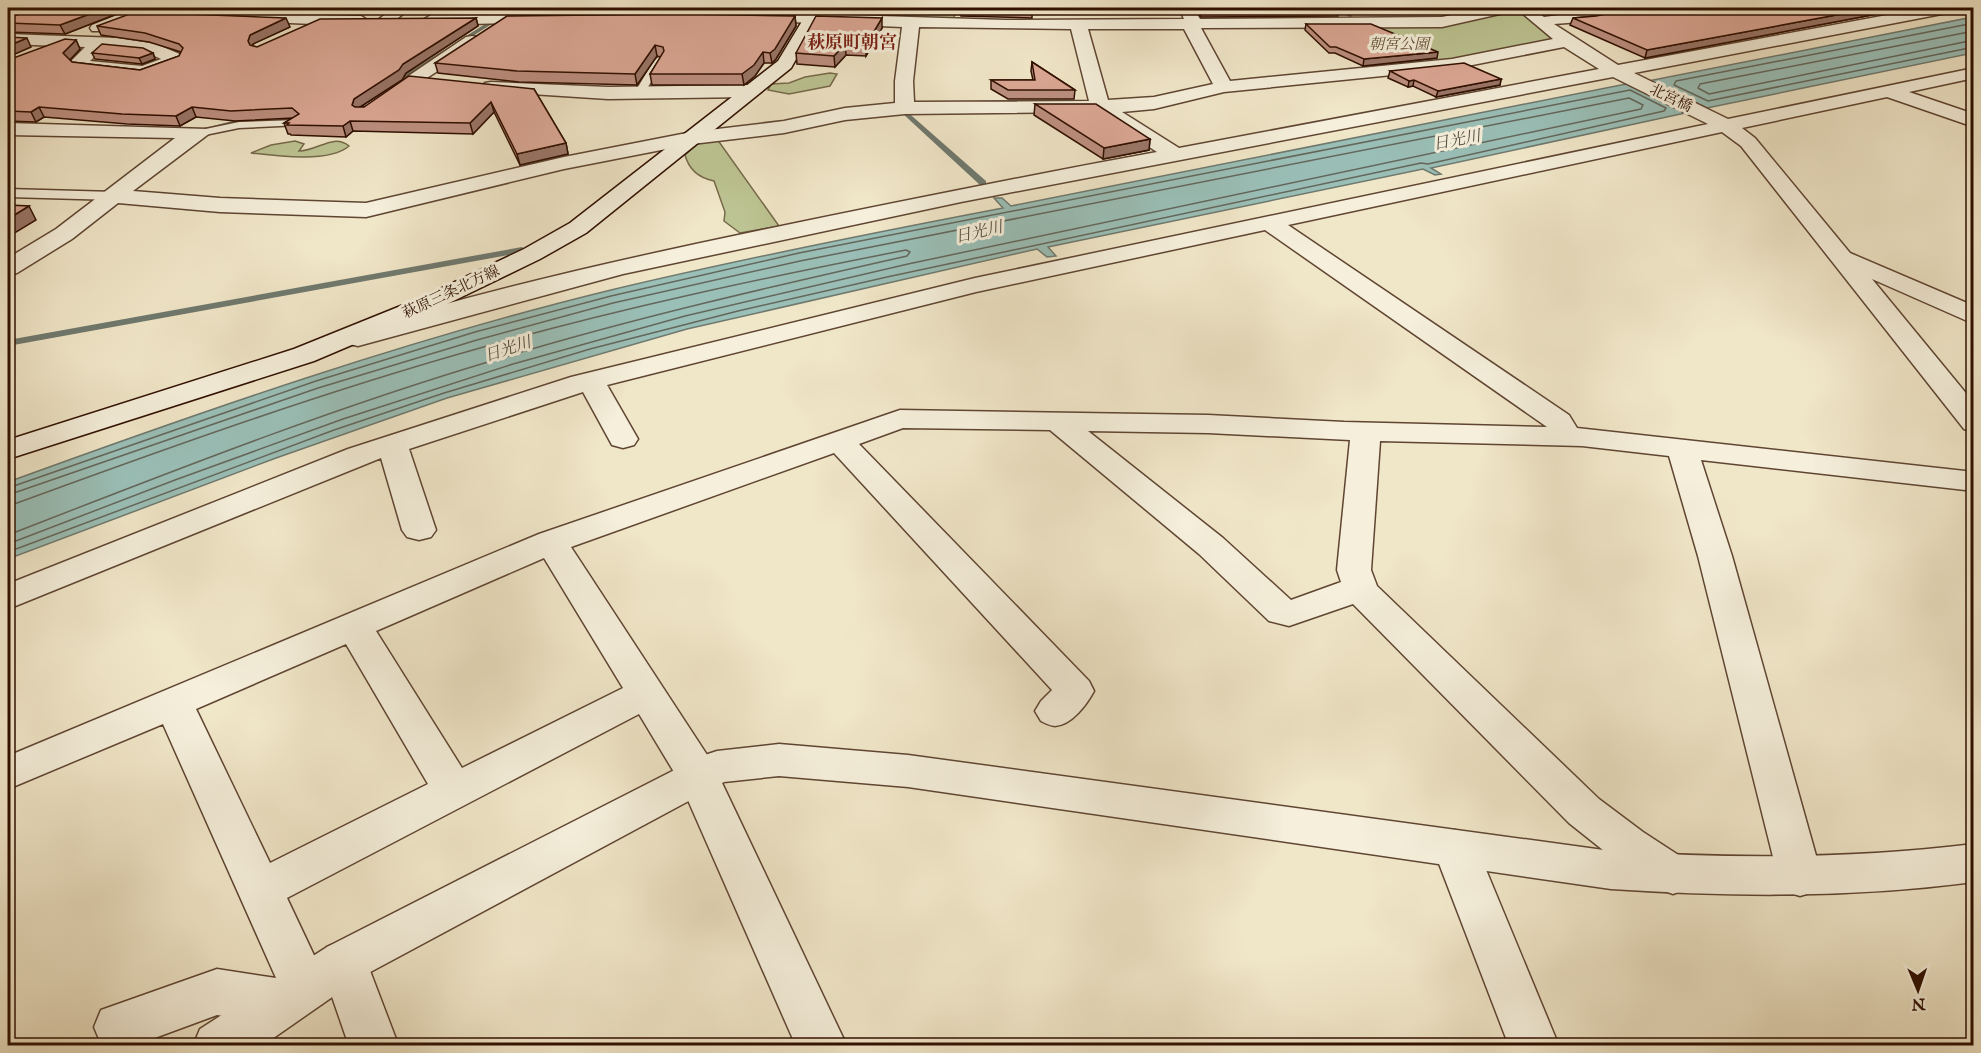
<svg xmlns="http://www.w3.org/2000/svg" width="1981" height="1053" viewBox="0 0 1981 1053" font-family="'IM FELL English','Noto Serif JP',serif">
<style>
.green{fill:#bdc493;stroke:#766a4a;stroke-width:1.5}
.water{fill:#9abfb7;stroke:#6f796e;stroke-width:1.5}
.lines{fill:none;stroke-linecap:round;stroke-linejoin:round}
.shore{stroke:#64675c;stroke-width:1.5}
.stream{fill:#6f796e;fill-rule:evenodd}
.service-casing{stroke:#5f4532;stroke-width:3}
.minor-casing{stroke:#5f4532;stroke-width:3}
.tertiary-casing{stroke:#5f4532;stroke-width:3}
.secondary-casing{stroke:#2f0f00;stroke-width:3}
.service{fill:#f5efdb;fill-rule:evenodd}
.minor{fill:#f5efdb;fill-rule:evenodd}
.tertiary{fill:#f5efdb;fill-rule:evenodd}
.secondary{fill:#f5efdb;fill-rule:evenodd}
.wall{fill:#bd9081;stroke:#2f0f00;stroke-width:1.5}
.shaded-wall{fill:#9a7669;stroke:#2f0f00;stroke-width:1.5}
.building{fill:#dca896;stroke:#2f0f00;stroke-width:1.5}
.labels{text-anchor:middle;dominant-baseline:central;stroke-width:6;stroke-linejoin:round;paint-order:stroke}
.far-park-label{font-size:15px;font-style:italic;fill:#614e33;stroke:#f5efdb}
.far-street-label{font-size:15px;fill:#2f0f00;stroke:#f5efdb}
.far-water-label{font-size:16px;font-style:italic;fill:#544d40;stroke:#f5efdb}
.far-quarter-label{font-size:18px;font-weight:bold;fill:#7a1f14;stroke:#f5efdb}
</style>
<rect width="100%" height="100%" fill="#f0e6c8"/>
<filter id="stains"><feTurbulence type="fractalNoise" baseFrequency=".00333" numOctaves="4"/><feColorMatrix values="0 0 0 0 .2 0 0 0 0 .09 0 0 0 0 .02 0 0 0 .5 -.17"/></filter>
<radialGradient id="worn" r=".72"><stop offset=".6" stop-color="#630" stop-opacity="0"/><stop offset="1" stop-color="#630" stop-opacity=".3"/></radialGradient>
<g class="green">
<polygon points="929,8 958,8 952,21 865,17 862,13 877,10 924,12"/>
<path d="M 1518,8 L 1558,41 C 1532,46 1403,75 1385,64 C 1376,59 1357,32 1349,23 L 1446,22 Z"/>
<polygon points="830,73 837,74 830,86 789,94 768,90 771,84 789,83 805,77"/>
<path d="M 717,139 L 779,226 L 740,233 L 724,221 L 725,212 L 714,181 C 699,178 689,170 685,155 L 697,143 Z"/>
<path d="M 295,141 L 304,144 L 299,151 C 318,151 333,133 349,146 C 330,163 276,156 251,153 L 271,145 Z"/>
</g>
<g class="water">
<polygon points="1973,17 1973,53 1707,108 1648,81"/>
<path d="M 1631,83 L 1690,112 L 1431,168 L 1441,174 L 1435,175 L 1423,169 L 1048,247 L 1056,256 L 1047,257 L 1037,249 L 687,329 L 447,398 L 276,458 L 8,559 L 8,482 C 206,410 406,340 611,290 C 741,259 872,233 1003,208 L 994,198 L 1002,198 L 1011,206 Z"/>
</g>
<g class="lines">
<g class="shore">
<polyline points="1974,23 1676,81 1674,85 1708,101 1974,47"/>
<polyline points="1974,31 1700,84 1698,88 1709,94 1974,40"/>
<polyline points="8,488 316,381 475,332 611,296 799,253 1630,90 1666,108 1664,111 1428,164 1421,163 887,277 738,311 590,349 444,393 334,430 8,552"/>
<polyline points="8,495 318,388 477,340 613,303 800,261 1629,98 1643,105 1641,109 908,264 685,316 513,364 343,419 175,480 8,544"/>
<path d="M 8,504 L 17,503 C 170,447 323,392 480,348 C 620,308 763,278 906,250 L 910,252 L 907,256 C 770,287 633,318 498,359 C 332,408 170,472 8,535"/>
</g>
<g class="stream">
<polygon points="1341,8 1346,8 1355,20 1351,20"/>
<polygon points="490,21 495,22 419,70 393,83 388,82 415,68"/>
<polygon points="904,109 986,181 986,185 980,185 902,113 892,114 889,112"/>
<polygon points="279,111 282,113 281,114 266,121 240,123 202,132 198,130 240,119 265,117"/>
<polygon points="522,247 526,250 525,252 8,346 8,340"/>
</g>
<g class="service-casing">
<g id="service">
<polygon points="659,57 664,60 645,92 636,94 635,92 654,60"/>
<polygon points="296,120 301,123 300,125 239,128 200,136 195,133 196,131 239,122"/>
<polygon points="8,189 115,192 121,196 115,200 8,197"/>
</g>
</g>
<g class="minor-casing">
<g id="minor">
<polygon points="135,8 156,8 154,11 104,31 92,31 90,28 92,25"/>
<polygon points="393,8 410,8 392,23 380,23 378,20"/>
<path d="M 1179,8 L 1193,8 L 1200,19 L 1442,17 L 1487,8 L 1515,8 L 1513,11 L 1442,27 L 1201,28 L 1230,81 L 1452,59 L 1553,39 L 1516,8 L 1532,8 L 1544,17 L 1612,8 L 1640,8 L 1639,11 L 1594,21 L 1554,24 L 1618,65 L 1925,8 L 1954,8 L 1953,11 L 1947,13 L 1634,73 L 1728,119 L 1974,68 L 1974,78 L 1909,92 L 1974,114 L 1974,127 L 1887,97 L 1742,128 L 1755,138 L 1850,253 L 1974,306 L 1974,324 L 1872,279 L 1974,403 L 1974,432 L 1964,429 L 1741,146 L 1722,132 L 1288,225 L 1569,415 L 1577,428 L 1974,472 L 1974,491 L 1701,460 L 1732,556 L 1822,877 L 1816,891 L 1800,896 L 1784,891 L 1778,877 L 1698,556 L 1669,456 L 1582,446 L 1380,441 L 1371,570 L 1377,586 L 1599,799 L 1643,832 L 1689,862 L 1695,875 L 1689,888 L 1673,894 L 1657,888 L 1613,858 L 1569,823 L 1353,604 L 1289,626 L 1269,621 L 1199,554 L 1050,430 L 903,428 L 859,444 L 1089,681 L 1094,691 C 1087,704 1072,725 1055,726 C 1051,726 1045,723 1041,721 L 1035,711 L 1041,701 L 1052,690 L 834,453 L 571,547 L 713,764 L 847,1046 L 796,1046 L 680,782 L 639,714 L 287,898 L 328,985 L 320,962 L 327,947 L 344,940 L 361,947 L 396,1039 L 393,1046 L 349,1046 L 329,988 L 322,1004 L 305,1010 L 301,1018 L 284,1025 L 217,1015 L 133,1046 L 101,1044 L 94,1027 L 101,1010 L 217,969 L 276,978 L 163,724 L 8,789 L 8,756 L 539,534 L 900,410 L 1208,415 L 1344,422 L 1547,427 L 1265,230 L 976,292 L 607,385 L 638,439 L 634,445 L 623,448 L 612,445 L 583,392 L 409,449 L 436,530 L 431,537 L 419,540 L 407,537 L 402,530 L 381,458 L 8,609 L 8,584 L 348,449 L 571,377 L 975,278 L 1708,124 L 1613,77 L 961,202 L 623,274 L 358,346 L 349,344 L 345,338 L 349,332 C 484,290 623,259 762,230 C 893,203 1025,176 1157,152 L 1096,112 L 905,114 L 845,120 L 784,133 L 692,144 L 564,169 L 366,217 L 220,212 L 118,203 L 72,239 L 17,273 L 8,275 L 8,258 L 56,229 L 175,138 L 8,135 L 8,123 L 207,129 L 210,133 L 133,191 L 220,198 L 366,203 L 564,157 L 692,132 L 784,121 L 845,108 L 895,103 L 895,81 L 902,27 L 746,20 L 744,17 L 752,12 L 1005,20 L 1184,19 ZM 919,27 L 1071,29 L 1089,101 L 914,102 L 913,81 ZM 1088,29 L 1184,29 L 1213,84 L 1154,97 L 1108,100 ZM 1564,47 L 1599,69 L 1179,148 L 1122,112 L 1154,109 L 1224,92 L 1452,69 ZM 1088,431 L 1208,433 L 1350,440 L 1337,570 L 1341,582 L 1291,600 L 1223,538 ZM 544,558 L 623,688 L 462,768 L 376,631 ZM 346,644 L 428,784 L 270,863 L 196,709 Z"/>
<polygon points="245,13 361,16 369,21 361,26 239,21 237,18 239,15"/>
<polygon points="547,14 555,19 553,22 431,25 423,20 431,15"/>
<path d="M 8,34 L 118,38 L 156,44 L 182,55 L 185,59 L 182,63 L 144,77 L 83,70 L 77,69 L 70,62 L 85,47 L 8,44 ZM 104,48 L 146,52 L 161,59 L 142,66 L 90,61 Z"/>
<polygon points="472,36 478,37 480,41 478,45 419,83 407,83 404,79 466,37"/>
<polygon points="491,82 608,87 750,85 756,87 759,91 756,95 750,97 608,99 485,91 482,87 485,83"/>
<polygon points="1455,830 1470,835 1477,848 1559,1046 1509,1046 1433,848 1440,835"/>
</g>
</g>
<g class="tertiary-casing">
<path id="tertiary" d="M 779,744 L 908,755 L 1611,851 C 1733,859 1852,859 1974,844 L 1974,882 C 1852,898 1733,897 1611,889 L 908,787 L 779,776 L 724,782 L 361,977 L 262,1046 L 193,1046 L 200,1029 L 327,947 L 702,756 L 717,751 Z"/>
</g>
<g class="secondary-casing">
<polygon id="secondary" points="810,8 825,8 791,68 586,233 540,259 441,307 314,361 8,459 8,440 294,349 423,297 524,249 570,223 778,61"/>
</g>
<use href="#service" class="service"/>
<use href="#minor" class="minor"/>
<use href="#tertiary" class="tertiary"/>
<use href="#secondary" class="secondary"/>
</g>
<g class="wall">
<polygon points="132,8 65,34 8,32 8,18"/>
<polygon points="174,8 251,8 243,11"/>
<polygon points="270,8 808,8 806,11 320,14 272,12"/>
<polygon points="825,8 894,8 890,14 826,11"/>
<polygon points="957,8 1032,8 1032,18 961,16 961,14 957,14"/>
<polygon points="1195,8 1339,8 1338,16 1201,17"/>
<polygon points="1535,8 1597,8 1545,14"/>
<polygon points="1635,8 1909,8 1645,58 1570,25 1573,18 1596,16"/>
<polygon points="795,16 796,26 776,59 772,63 764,63 755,76 744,85 652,85 650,74 661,57 657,56 637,85 519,82 438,73 435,63"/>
<polygon points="476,18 478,26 406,73 402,80 360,107 534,89 566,143 568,154 520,165 494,112 473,134 353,131 346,137 291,135 290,134 288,134 284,123 293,118 235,121 196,117 180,126 127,124 44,117 36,122 8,121 8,122 8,60 76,40 80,49 70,60 72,62 140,70 179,56 181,52 149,42 101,35 97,26 290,27 253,44 252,46 257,47"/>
<polygon points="1306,24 1437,58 1363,66 1335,53 1329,53 1305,30"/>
<polygon points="882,28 866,56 846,55 835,67 797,64 796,53"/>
<polygon points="92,53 153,53 155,59 142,64 95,59"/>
<polygon points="1032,62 1075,90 1074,99 1008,99 991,89 991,80 1033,80 1031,71"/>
<polygon points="1390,71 1501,79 1500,85 1436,97 1413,86 1408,87 1388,78"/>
<polygon points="1035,104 1150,139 1149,150 1103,159 1034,115"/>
</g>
<g class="shaded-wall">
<polygon points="8,8 25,8 8,15"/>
<polygon points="106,8 132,8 65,34 60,25"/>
<polygon points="241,8 251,8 243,11"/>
<polygon points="890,8 894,8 890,14"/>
<polygon points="1546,8 1597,8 1545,14"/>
<polygon points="1874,8 1909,8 1645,58 1647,50"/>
<polygon points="795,16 796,26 776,59 772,63 770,53"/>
<polygon points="286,18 290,27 253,44 251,50 248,41 250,35"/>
<polygon points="476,18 478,26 406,73 402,80 357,109 352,105 354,99 403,64"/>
<polygon points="882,18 882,28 866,56 866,45"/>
<polygon points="27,38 31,47 8,57 8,46"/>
<polygon points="76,40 80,49 68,62 63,53"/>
<polygon points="845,44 846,55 835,67 834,56"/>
<polygon points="655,45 657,56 637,85 635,74"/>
<polygon points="763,52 764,63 755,76 744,85 742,74"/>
<polygon points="1438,52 1437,58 1363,66 1364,59"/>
<polygon points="153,53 155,59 142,64 139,58"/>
<polygon points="1501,79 1500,85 1436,97 1438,91"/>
<polygon points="1414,80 1413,86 1408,87 1409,81"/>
<polygon points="491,102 494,112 473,134 470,123"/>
<polygon points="39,107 44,117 36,122 31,112"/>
<polygon points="192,107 196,117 180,126 176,116"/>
<polygon points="350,121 353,131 346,137 343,126"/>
<polygon points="1150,139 1149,150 1103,159 1104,148"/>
<polygon points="566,143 568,154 520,165 517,154"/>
<polygon points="29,206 36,220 8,237 8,219"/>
</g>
<g class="building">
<polygon points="36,8 106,8 60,25 8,23 8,18"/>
<polygon points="967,8 1032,8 1032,9"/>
<polygon points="1201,8 1339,8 1202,9"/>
<polygon points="1635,8 1874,8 1647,50 1573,18 1596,16"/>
<polygon points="135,12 286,18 250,35 248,41 250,45 257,47 320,19 476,18 403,64 399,70 354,99 352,105 355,107 364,107 409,76 534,89 566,143 517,154 491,102 470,123 350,121 343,126 287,125 289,123 284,123 299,114 292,108 231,111 192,107 176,116 122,114 39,107 31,112 8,111 8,60 65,39 76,40 63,53 72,62 140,70 179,56 183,48 179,44 145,33 97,26"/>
<polygon points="686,14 795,16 775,49 770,53 763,52 754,65 742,74 650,74 664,51 663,47 655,45 635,74 517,71 435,63 507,16"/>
<polygon points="816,16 882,18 866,45 845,44 834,56 796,53"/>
<polygon points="1306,24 1371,24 1438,52 1364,59 1336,47 1330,47"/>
<polygon points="8,37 27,38 8,46"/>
<polygon points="102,44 143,48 153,53 139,58 92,53"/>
<polygon points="1032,62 1075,90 1008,90 991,80 1035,80"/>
<polygon points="1464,63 1501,79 1438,91 1414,80 1409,81 1390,71"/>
<polygon points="1035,104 1096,104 1150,139 1104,148"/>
<polygon points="8,205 29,206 8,219"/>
</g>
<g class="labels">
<g class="far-park-label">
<text x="1399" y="44">朝宮公園</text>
</g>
<g class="far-street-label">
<text transform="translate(1671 98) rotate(26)">北宮橋</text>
<text transform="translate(451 292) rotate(-25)">萩原三条北方線</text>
</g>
<g class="far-water-label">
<text transform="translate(1457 141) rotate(-11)">日光川</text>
<text transform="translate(979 233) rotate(-13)">日光川</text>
<text transform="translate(508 350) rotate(-18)">日光川</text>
</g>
<g class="far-quarter-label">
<text x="852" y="43">萩原町朝宮</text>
</g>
</g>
<rect width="1981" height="1053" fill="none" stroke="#f0e6c8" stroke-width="30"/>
<rect x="9" y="9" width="1963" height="1035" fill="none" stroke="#2f0f00" stroke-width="3"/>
<rect x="15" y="15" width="1951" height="1023" fill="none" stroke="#2f0f00" stroke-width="1.5"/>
<g transform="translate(1918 990) rotate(178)" stroke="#f5efdb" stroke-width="4.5" paint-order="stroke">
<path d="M0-4.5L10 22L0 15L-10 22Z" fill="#2f0f00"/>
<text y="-9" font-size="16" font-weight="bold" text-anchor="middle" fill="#2f0f00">N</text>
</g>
<rect width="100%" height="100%" filter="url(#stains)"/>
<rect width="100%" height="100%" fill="url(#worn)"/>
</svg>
